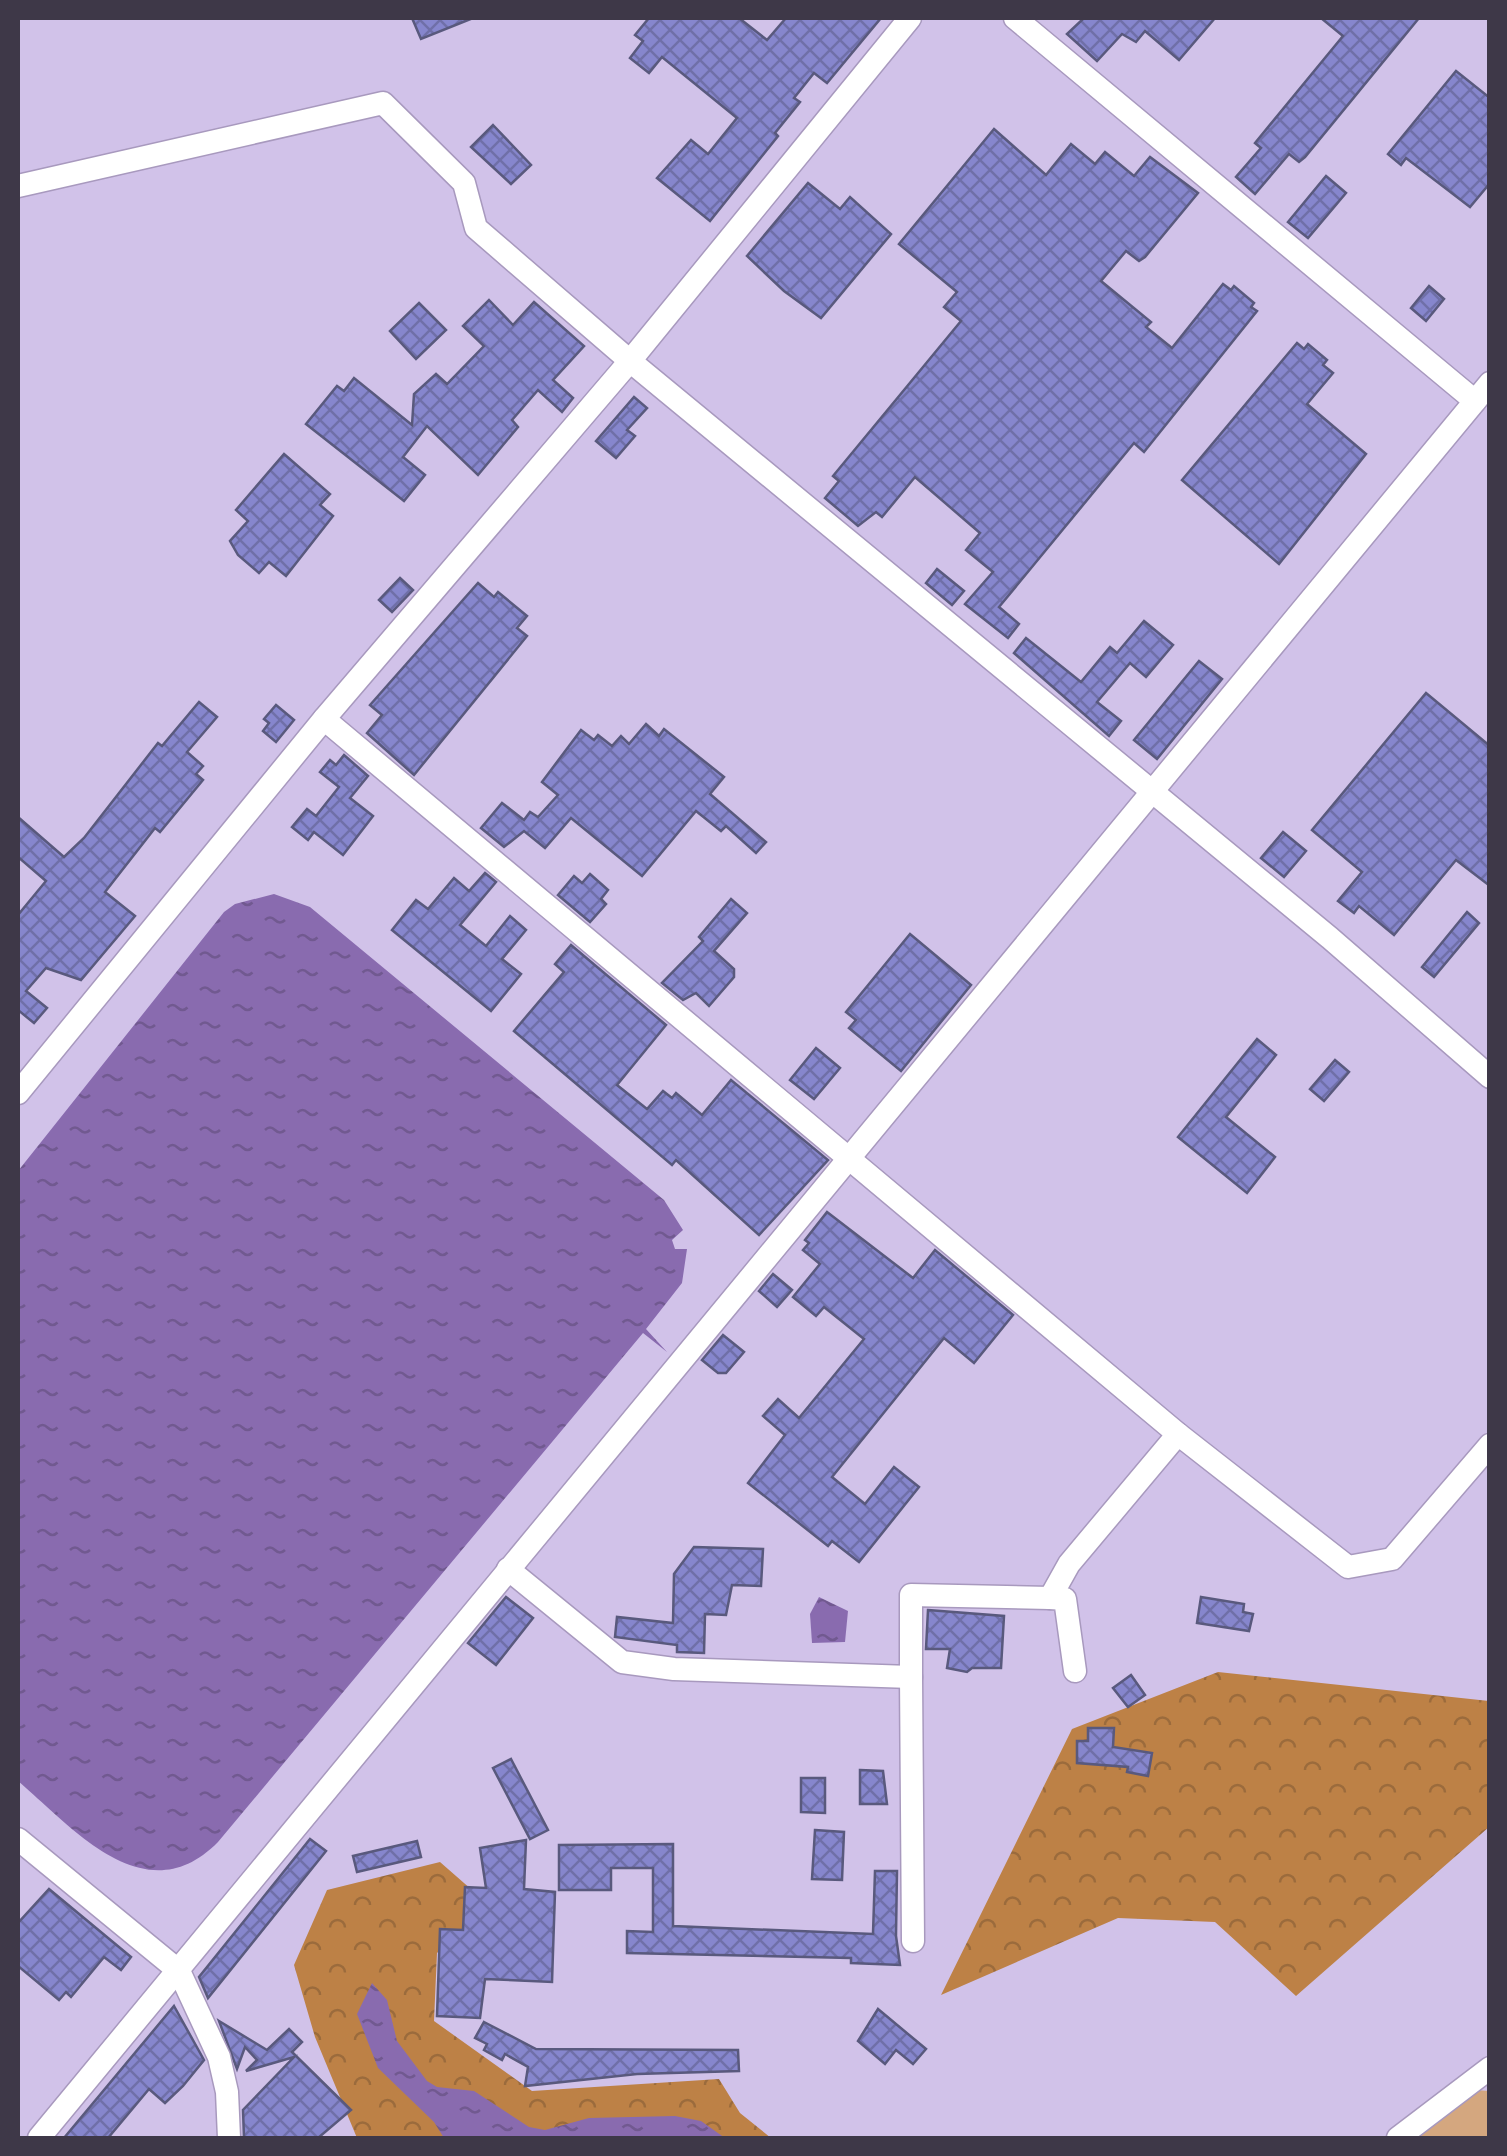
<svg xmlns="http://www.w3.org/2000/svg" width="1507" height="2156" viewBox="0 0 1507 2156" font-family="'Sofia Sans Condensed',sans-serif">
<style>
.grass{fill:#d4a77f}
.forest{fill:url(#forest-crowns)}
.water{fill:url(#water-ripples)}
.building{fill:url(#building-cross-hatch);stroke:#59597d;stroke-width:2.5}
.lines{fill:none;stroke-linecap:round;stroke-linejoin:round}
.minor-casing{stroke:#a899be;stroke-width:25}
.minor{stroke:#fff;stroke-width:22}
</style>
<defs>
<pattern id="forest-crowns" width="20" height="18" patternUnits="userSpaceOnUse" patternTransform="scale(2.5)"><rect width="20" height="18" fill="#bd8146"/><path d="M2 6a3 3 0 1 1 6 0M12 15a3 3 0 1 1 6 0" fill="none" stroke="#9b6b3c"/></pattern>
<pattern id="water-ripples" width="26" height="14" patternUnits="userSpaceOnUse" patternTransform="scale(2.5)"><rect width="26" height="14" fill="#896baf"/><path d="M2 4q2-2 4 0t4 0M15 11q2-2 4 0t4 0" fill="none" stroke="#715990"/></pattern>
<pattern id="building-cross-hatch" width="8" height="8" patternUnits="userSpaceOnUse" patternTransform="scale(2.5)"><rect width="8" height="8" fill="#8686cd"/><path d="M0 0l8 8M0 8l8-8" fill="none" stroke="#6f6fa8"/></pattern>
</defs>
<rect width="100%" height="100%" fill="#d1c2e9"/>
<polygon class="grass" points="1475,2090 1489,2091 1489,2138 1414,2138"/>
<g class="forest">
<polygon points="1218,1672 1489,1701 1489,1827 1296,1996 1215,1922 1118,1918 941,1995 1072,1729"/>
<polygon points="440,1862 488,1904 437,1953 434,2021 532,2091 719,2079 740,2113 771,2138 357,2138 315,2037 294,1965 327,1890"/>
</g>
<g class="water">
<path d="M 274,894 L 310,907 L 664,1200 L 683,1230 L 672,1240 L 675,1249 L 687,1249 L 682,1283 L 646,1329 L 667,1352 L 643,1333 L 218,1842 C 146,1915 74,1829 18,1781 L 18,1171 L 224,912 L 235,904 Z"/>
<polygon points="819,1597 848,1611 845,1642 812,1643 810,1614"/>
<polygon points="372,1983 387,2000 397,2041 427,2081 437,2087 474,2091 529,2127 545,2130 589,2118 675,2116 701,2121 725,2138 444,2138 434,2122 378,2068 357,2014"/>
</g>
<g class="building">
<polygon points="412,18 473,18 421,39"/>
<polygon points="649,18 739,18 767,40 786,18 881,18 827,83 814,73 794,98 800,102 775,133 778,136 710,221 657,178 691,140 708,154 737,118 662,57 649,73 630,58 643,41 635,35"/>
<polygon points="1084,18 1215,18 1179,60 1145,31 1136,42 1122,34 1097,61 1067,34"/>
<polygon points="1321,18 1419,18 1305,157 1299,162 1289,154 1255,194 1236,177 1261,148 1255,143 1343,36"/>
<polygon points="1456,71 1490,98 1490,183 1470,207 1406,158 1401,165 1388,154"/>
<polygon points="493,125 531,165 511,184 471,147"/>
<polygon points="994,129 1046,175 1071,144 1095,164 1105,152 1134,176 1150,157 1198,193 1145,257 1139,261 1126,251 1101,281 1151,322 1146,327 1172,348 1223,284 1231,290 1234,286 1254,303 1251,307 1257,311 1144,452 1134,443 999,607 1019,624 1008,638 965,604 993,572 966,550 980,533 915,477 882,517 876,512 858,526 825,498 839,481 833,476 961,321 944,307 957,292 899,244"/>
<polygon points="1326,176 1346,193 1308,238 1288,222"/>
<polygon points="808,183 840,209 850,197 891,234 821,318 784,291 747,256"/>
<polygon points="1429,286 1444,299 1426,321 1411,308"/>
<polygon points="489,300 513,325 534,302 584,346 553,380 573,398 562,412 538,390 512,420 518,427 478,475 427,426 403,457 425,475 404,501 306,424 337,386 344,391 354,378 412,425 414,394 436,374 447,384 484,346 463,326"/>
<polygon points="419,303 446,330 416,359 390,331"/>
<polygon points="1297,343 1304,349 1308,344 1327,360 1323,365 1333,373 1307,404 1366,454 1279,564 1182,480"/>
<polygon points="634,397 647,408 627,430 635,436 616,458 596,441"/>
<polygon points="284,454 330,494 320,505 333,516 286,576 269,562 259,573 238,555 230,541 248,521 236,510"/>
<polygon points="937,569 964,591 952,605 926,583"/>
<polygon points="400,578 413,590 392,612 379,600"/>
<polygon points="478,583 494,597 498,592 527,616 517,628 527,636 414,775 367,733 382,715 370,705"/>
<polygon points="1144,621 1173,645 1146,677 1130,663 1097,702 1121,721 1109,736 1014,653 1026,638 1081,682 1110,647 1117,653"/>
<polygon points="1199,661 1222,679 1157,759 1134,740"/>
<polygon points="1426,693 1490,746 1490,886 1456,860 1394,935 1359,906 1354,913 1338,901 1362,872 1312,830"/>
<polygon points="199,702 217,717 187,752 203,766 196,774 203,780 160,832 155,828 105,892 135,916 81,980 46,968 26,991 47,1008 34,1023 18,1010 18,915 46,881 18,857 18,817 64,857 84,838 158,743 162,746"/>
<polygon points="276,705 294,720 276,742 263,731 269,723 264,719"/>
<polygon points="646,724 659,736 664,729 724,777 710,794 766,842 756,853 726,826 721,831 696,811 642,876 571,818 545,848 524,831 504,847 481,828 502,803 524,820 530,812 538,817 558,795 542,782 581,730 594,740 598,735 612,746 621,736 629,744"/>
<polygon points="344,755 368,776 350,798 373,816 343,855 314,832 308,840 292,827 307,809 316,816 339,787 320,772 330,760 336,765"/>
<polygon points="1283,832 1306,851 1284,877 1261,858"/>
<polygon points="485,873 496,882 460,925 486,946 510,916 526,930 502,959 521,974 491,1011 392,930 416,900 428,909 454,878 469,891"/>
<polygon points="590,874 608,890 601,899 606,904 590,922 558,895 574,876 582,883"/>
<polygon points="731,899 747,913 714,951 734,969 734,977 709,1006 696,993 683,1000 662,983 703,941 699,937"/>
<polygon points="1467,912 1479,923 1434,977 1422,967"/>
<polygon points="910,934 971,985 901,1071 849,1028 856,1020 846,1012"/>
<polygon points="571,945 666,1025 617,1085 647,1109 663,1091 672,1098 676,1093 702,1115 731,1080 828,1160 759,1235 676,1160 672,1165 514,1031 564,972 555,964"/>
<polygon points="1257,1039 1276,1055 1226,1117 1275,1157 1247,1193 1178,1137"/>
<polygon points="816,1048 840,1068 814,1099 790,1080"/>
<polygon points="1335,1060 1349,1072 1324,1101 1310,1089"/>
<polygon points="827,1212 913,1278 935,1250 1013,1315 974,1363 944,1338 832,1477 865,1504 894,1467 919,1487 859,1562 832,1541 828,1546 748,1483 785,1435 763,1416 778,1399 799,1418 864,1339 824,1307 816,1316 793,1297 820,1264 803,1250 809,1243 805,1240"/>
<polygon points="773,1274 792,1290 777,1307 759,1291"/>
<polygon points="723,1335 744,1352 726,1373 718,1373 702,1360"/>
<polygon points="694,1547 763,1549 761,1586 732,1585 726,1615 705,1614 704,1653 677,1652 677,1645 615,1637 617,1617 673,1623 674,1574"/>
<polygon points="506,1597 533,1618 496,1665 468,1643"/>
<polygon points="1201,1597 1244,1604 1243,1612 1253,1614 1249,1631 1197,1623"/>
<polygon points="928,1610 1004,1616 1001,1668 972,1668 967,1672 947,1668 950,1649 926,1649"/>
<polygon points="1131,1675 1145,1695 1128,1707 1113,1688"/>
<polygon points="1088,1728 1114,1728 1113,1747 1152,1753 1148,1776 1127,1772 1128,1767 1077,1763 1077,1741 1088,1741"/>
<polygon points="511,1759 548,1830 530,1839 493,1768"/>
<polygon points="860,1770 883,1771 887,1804 860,1804"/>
<polygon points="801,1778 825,1778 825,1813 801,1812"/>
<polygon points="815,1830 844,1832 842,1880 812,1879"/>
<polygon points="310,1839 326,1851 208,1998 199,1977"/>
<polygon points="526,1840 524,1889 555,1892 552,1982 485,1979 480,2018 437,2016 440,1929 463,1930 465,1887 486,1888 480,1848"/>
<polygon points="417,1841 421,1857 357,1872 353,1856"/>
<polygon points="673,1844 673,1926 873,1934 875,1871 897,1871 896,1936 900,1965 851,1963 851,1958 627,1953 627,1931 653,1932 653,1868 611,1868 611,1890 559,1890 559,1845"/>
<polygon points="49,1889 131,1957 121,1970 104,1957 71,1997 66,1992 59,2000 18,1966 18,1923"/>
<polygon points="174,2006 204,2060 183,2086 165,2103 149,2089 108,2138 64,2138"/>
<polygon points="878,2009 926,2049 913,2064 896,2050 885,2064 858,2041"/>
<polygon points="219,2021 267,2050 289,2029 302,2042 292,2052 351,2110 318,2138 244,2138 243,2110 294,2057 246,2071 257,2060 245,2047 237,2069"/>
<polygon points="484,2022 536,2049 738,2050 739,2071 637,2074 525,2086 528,2067 505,2054 502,2060 484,2050 487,2044 475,2038"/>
</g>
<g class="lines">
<g class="minor-casing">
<g id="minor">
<polyline points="1015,18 1475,401"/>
<polyline points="18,186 383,103 464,183 476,228 630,361 1330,938 1490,1077"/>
<polyline points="324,719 1178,1434 1348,1567 1392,1559 1490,1445"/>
<polyline points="18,1093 324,719 630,361 910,18"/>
<polyline points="508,1569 622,1662 674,1669 911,1677 911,1595 1050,1598 1069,1564 1178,1434"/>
<polyline points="1050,1598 1065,1599 1075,1671"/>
<polyline points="911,1677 913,1941"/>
<polyline points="18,1839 179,1971 219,2057 227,2092 229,2138"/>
<polyline points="39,2138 1490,383"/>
<polyline points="1398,2138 1490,2068"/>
</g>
</g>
<use href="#minor" class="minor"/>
</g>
<rect width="1507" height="2156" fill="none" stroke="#3e3848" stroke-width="40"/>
</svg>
